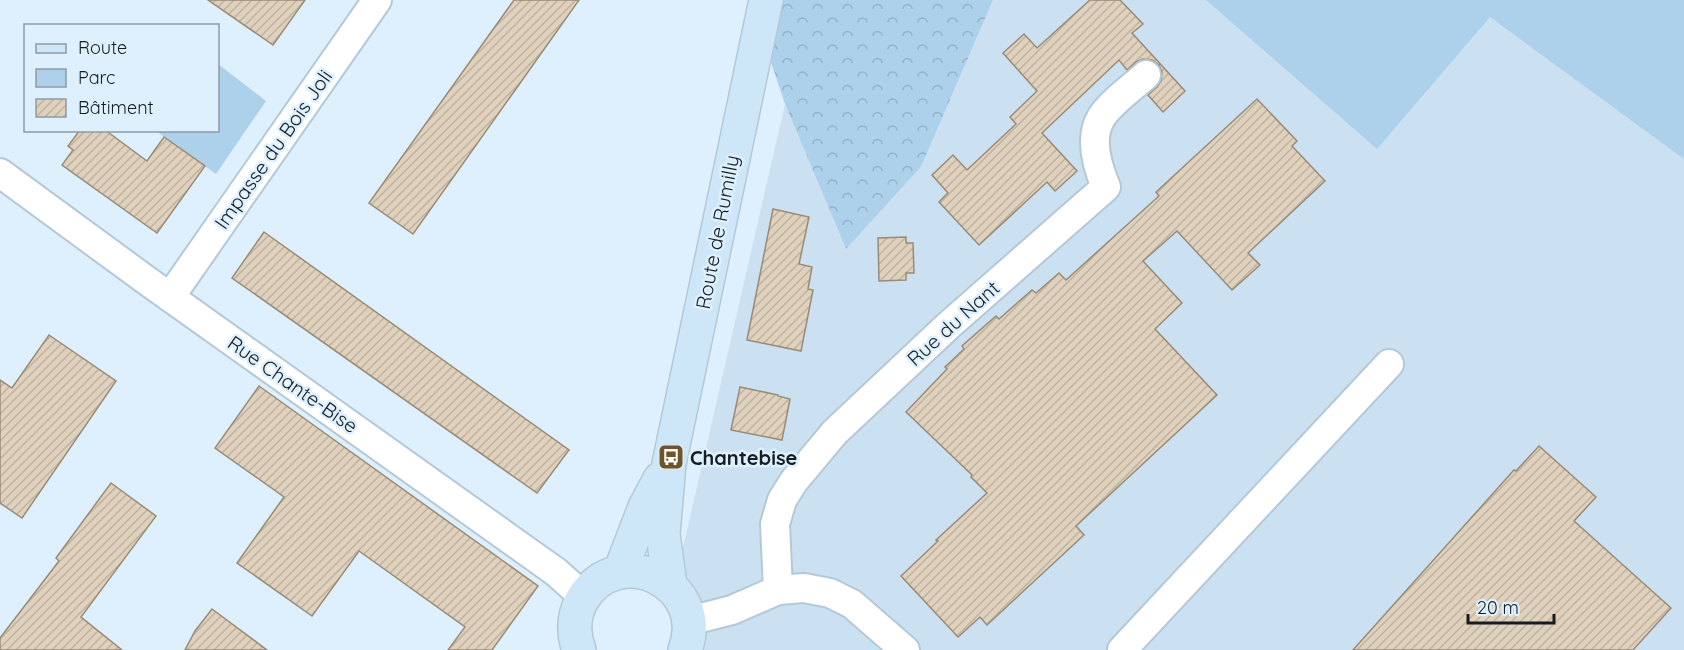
<svg xmlns="http://www.w3.org/2000/svg" width="1684" height="650" viewBox="0 0 1684 650" font-family="Quicksand,sans-serif">
<style>
.built{fill:#cbe1f1}
.green{fill:#add0eb}
.forest{fill:url(#forest-crowns)}
.building{fill:url(#building-hatch);stroke:#998b78;stroke-width:1.5}
.lines{fill:none;stroke-linecap:round;stroke-linejoin:round}
.minor-casing{stroke:#b4c9d8;stroke-width:32}
.secondary-casing{stroke:#b4c9d8;stroke-width:36}
.minor{stroke:#fff;stroke-width:28}
.secondary{stroke:#cee7f8;stroke-width:33}
.labels{text-anchor:middle;dominant-baseline:central;stroke-width:5;stroke-linejoin:round;paint-order:stroke}
.street-label{font-size:20px;fill:#151c22;stroke:#def0fd}
.poi-label{font-size:20px;font-weight:bold;fill:#151c22;stroke:#def0fd;text-anchor:start}
</style>
<defs>
<pattern id="forest-crowns" width="20" height="18" patternUnits="userSpaceOnUse" patternTransform="scale(1.5)"><rect width="20" height="18" fill="#add0eb"/><path d="M2 6a3 3 0 1 1 6 0M12 15a3 3 0 1 1 6 0" fill="none" stroke="#94b2c9"/></pattern>
<pattern id="building-hatch" width="6" height="6" patternUnits="userSpaceOnUse" patternTransform="scale(1.5)"><rect width="6" height="6" fill="#dfd1bc"/><path d="M-1 1l2-2M0 6l6-6M5 7l2-2" fill="none" stroke="#beb3a1"/></pattern>
</defs>
<rect width="100%" height="100%" fill="#def0fd"/>
<polygon class="built" points="993,0 1684,0 1684,650 684,650 677,574 785,104 846,249 921,167"/>
<g class="green">
<polygon points="1206,0 1684,0 1684,159 1490,17 1377,149"/>
<polygon points="218,64 266,101 216,174 156,131 218,130"/>
</g>
<polygon class="forest" points="750,0 993,0 921,167 846,249 785,104"/>
<g class="building">
<polygon points="208,0 305,0 273,45"/>
<polygon points="514,0 579,0 413,234 369,203"/>
<polygon points="1090,0 1120,0 1143,24 1132,33 1185,91 1163,112 1148,95 1157,87 1161,81 1162,72 1159,65 1152,60 1143,59 1136,62 1127,70 1119,60 1042,133 1077,171 1055,191 1047,182 979,245 939,202 948,193 932,175 953,155 967,170 1016,124 1010,117 1037,91 1003,53 1024,34 1037,48"/>
<polygon points="1257,99 1297,141 1292,146 1325,181 1248,253 1260,265 1232,290 1177,231 1143,261 1182,303 1155,329 1217,395 1076,526 1084,535 987,625 980,617 958,637 901,576 938,541 936,540 987,493 971,477 972,475 906,412 947,369 945,367 964,349 962,346 996,316 999,319 1032,290 1036,293 1059,273 1066,280 1159,196 1156,192"/>
<polygon points="80,130 105,130 147,161 164,137 205,166 157,233 62,165 73,150 68,146"/>
<polygon points="773,209 809,217 799,264 812,267 808,289 813,290 801,351 747,340"/>
<polygon points="264,232 569,450 537,493 232,278"/>
<polygon points="906,237 906,243 913,243 914,273 906,273 906,280 879,281 878,238"/>
<polygon points="49,335 116,381 22,518 0,503 0,380 12,388"/>
<polygon points="259,386 538,586 492,650 448,650 465,627 359,551 312,616 237,563 284,497 215,448"/>
<polygon points="740,387 778,395 778,396 790,399 782,440 731,430"/>
<polygon points="1539,446 1596,497 1574,521 1671,608 1633,650 1353,650 1514,470 1516,471"/>
<polygon points="111,483 156,516 81,617 122,650 0,650 0,638 59,561 56,558"/>
<polygon points="212,609 267,650 185,650 195,631"/>
</g>
<g class="lines">
<g class="minor-casing">
<g id="minor">
<polyline points="0,173 146,280 556,572 584,597"/>
<polyline points="170,297 377,0"/>
<path d="M 778,590 L 775,524 L 782,500 L 794,481 L 835,432 L 949,325 L 1106,187 C 1097,166 1089,138 1101,118 C 1109,104 1134,86 1146,75"/>
<polyline points="689,621 732,610 778,590 804,588 830,593 852,604 905,650"/>
<polyline points="1122,650 1389,364"/>
</g>
</g>
<g class="secondary-casing">
<g id="secondary">
<polyline points="620,572 645,507 660,479"/>
<polyline points="670,585 663,534 669,464 766,0"/>
<path d="M 579,650 C 573,634 573,616 582,600 C 618,539 710,584 685,650"/>
</g>
</g>
<use href="#minor" class="minor"/>
<use href="#secondary" class="secondary"/>
</g>
<defs>
<g id="bus-square" transform="scale(1.35)"><rect x="-9" y="-9" width="18" height="18" rx="4" fill="#705427" stroke="#def0fd"/><path d="M-5-6H5V4H4V6H2V4H-2V6H-4V4H-5ZM-3.5-4V0h7V-4ZM-3.5 1.2v1.5H-2V1.2ZM2 1.2v1.5H3.5V1.2Z" fill="#fff"/></g>
</defs>
<g fill-rule="evenodd">
<use href="#bus-square" x="671" y="457"/>
</g>
<g class="labels">
<g class="street-label">
<text transform="translate(273 149) rotate(-55)">Impasse du Bois Joli</text>
<text transform="translate(717 232) rotate(-79)">Route de Rumilly</text>
<text transform="translate(953 323) rotate(-42)">Rue du Nant</text>
<text transform="translate(293 384) rotate(35)">Rue Chante-Bise</text>
</g>
<g class="poi-label">
<text x="690" y="457">Chantebise</text>
</g>
</g>
<rect x="24" y="24" width="195" height="108" fill="#def0fd" stroke="#8e9ba5" stroke-width="1.5"/>
<rect x="36" y="44" width="30" height="9" fill="#cee7f8" stroke="#8e9ba5" stroke-width="1.5"/>
<text x="78" y="54" font-size="18" fill="#151c22">Route</text>
<rect x="36" y="69" width="30" height="18" fill="#add0eb" stroke="#8e9ba5" stroke-width="1.5"/>
<text x="78" y="84" font-size="18" fill="#151c22">Parc</text>
<rect x="36" y="99" width="30" height="18" fill="url(#building-hatch)" stroke="#8e9ba5" stroke-width="1.5"/>
<text x="78" y="114" font-size="18" fill="#151c22">Bâtiment</text>
<path d="M1468 614v9h86v-9" fill="none" stroke="#151c22" stroke-width="3"/>
<text x="1477" y="614" font-size="18" fill="#151c22" stroke="#def0fd" stroke-width="4.5" paint-order="stroke">20 m</text>
</svg>
